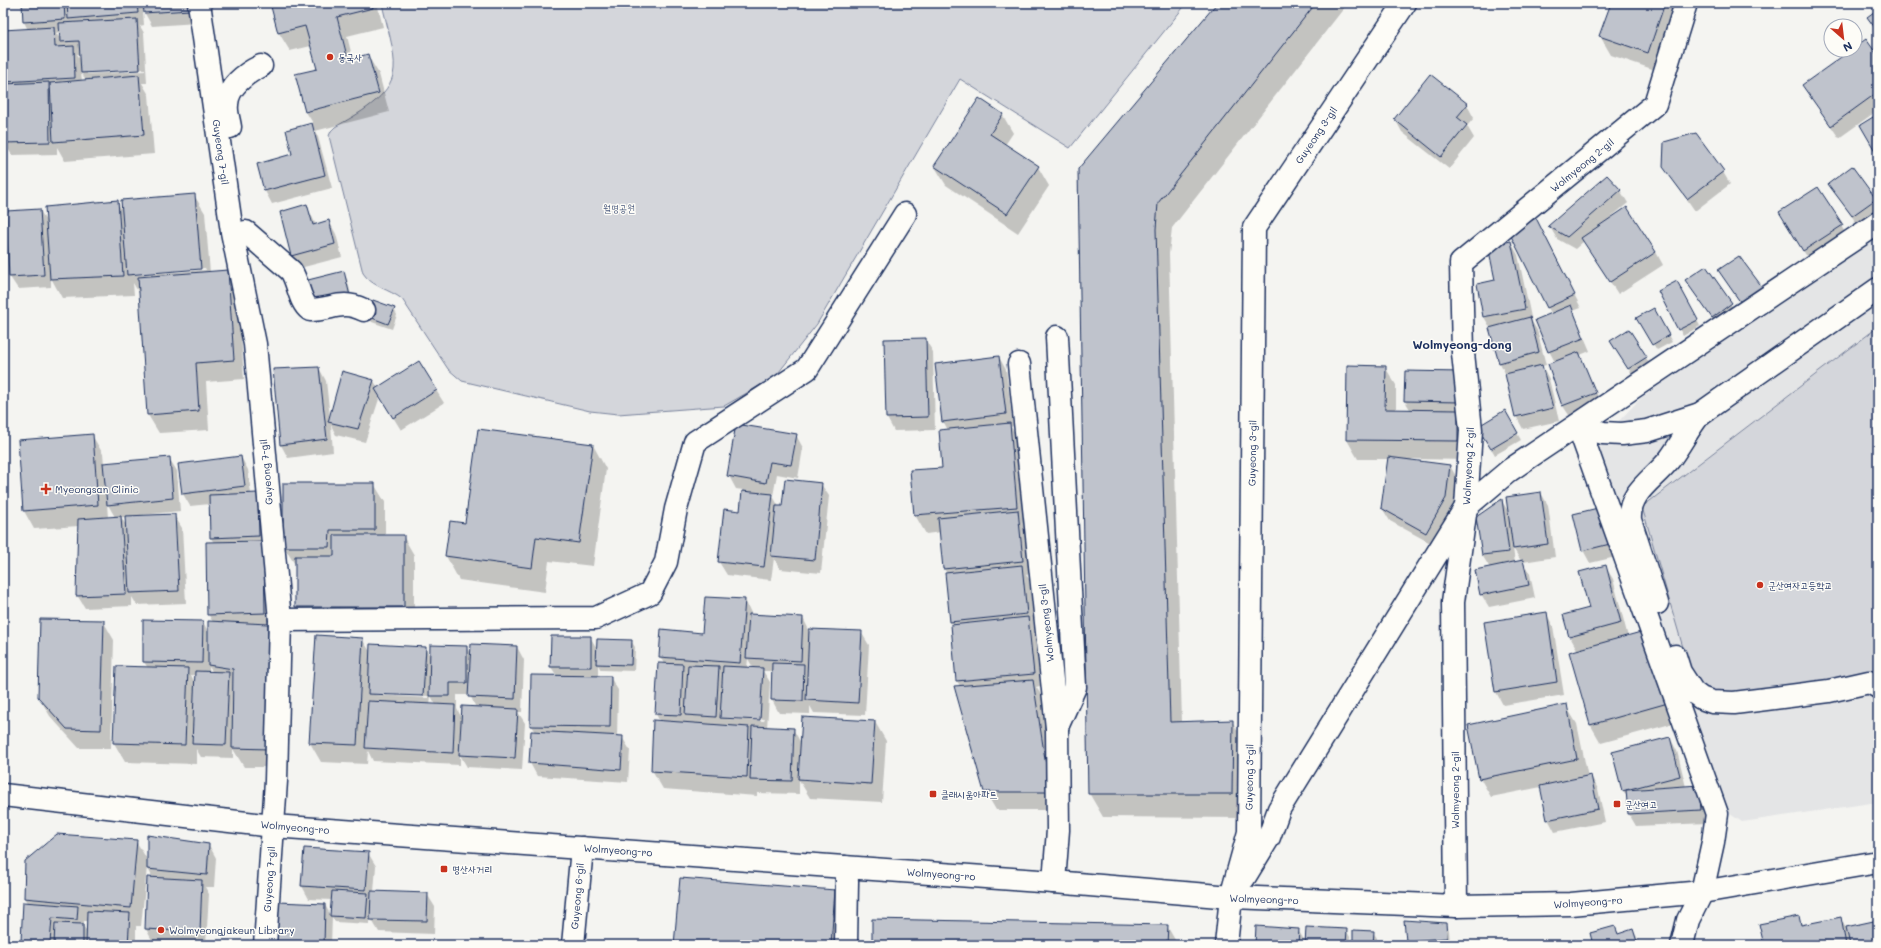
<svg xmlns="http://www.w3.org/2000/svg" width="1881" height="948" viewBox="0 0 1881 948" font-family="Mali,'Poor Story',sans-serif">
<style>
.built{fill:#e4e5e6}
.green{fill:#d4d6db;stroke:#78829c}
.shadow{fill:#0003;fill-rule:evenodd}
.building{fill:#bfc3cc;stroke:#1b2f5e}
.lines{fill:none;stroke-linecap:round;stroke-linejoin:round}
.minor-casing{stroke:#1b2f5e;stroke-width:25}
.minor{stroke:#fdfcf7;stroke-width:22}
.poi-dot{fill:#c8321e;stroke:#fdfcf7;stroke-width:1.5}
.labels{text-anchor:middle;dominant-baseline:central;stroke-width:3;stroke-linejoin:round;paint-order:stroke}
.poi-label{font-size:10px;fill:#1b2f5e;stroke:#fdfcf7;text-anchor:start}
.street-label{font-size:10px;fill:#1b2f5e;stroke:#fdfcf7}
.park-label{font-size:10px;fill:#49597d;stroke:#fdfcf7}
.quarter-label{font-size:12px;font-weight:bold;fill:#1b2f5e;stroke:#fdfcf7}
</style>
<rect width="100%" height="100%" fill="#f4f4f1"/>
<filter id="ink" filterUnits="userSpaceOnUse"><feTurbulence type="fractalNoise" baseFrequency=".025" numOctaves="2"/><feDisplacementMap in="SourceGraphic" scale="8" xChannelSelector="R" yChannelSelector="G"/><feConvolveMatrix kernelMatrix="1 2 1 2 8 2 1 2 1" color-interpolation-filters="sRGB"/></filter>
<g filter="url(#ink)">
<polygon class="built" points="1878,234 1878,802 1742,822 1730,814 1723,800 1599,455 1600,448 1613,427 1641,398"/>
<g class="green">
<path d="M 382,3 L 1187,3 L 1070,148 L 960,79 L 817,324 L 775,377 L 724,406 L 618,414 L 590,411 L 462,381 L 448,369 L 402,299 C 389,289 372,287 363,273 L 329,136 L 331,131 L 335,127 C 356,115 392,97 394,69 C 396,53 385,20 382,3 Z"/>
<polygon points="1878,327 1878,669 1864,679 1732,695 1706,689 1699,684 1689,668 1642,507"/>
</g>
<g class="shadow">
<path d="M 13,3 L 196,3 L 197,23 L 152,26 L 143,10 L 144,25 L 140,26 L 144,33 L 147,83 L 142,83 L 149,95 L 154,154 L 65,161 L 57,147 L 57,154 L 12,155 L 4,143 L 3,31 L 28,30 L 24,22 L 23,5 L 15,5 ZM 60,32 L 61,40 L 56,33 ZM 77,54 L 81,54 L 81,60 ZM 145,69 L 145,71 L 87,74 L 87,72 ZM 81,72 L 86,81 L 82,81 Z"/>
<polygon points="271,3 377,3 383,27 347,36 353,60 368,56 379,74 389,112 315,131 318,137 332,188 272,204 265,191 258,164 293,155 287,130 313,123 306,112 297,75 318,70 311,46 290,51 279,33"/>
<polygon points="1218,3 1348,3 1172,228 1169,254 1182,722 1232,721 1246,745 1245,818 1103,817 1089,793 1079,170"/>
<polygon points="1612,3 1682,3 1658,71 1611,55 1600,36"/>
<polygon points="1855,48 1878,58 1878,110 1839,138 1803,85 1853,50 1855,50"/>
<polygon points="1467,105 1474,118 1467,126 1474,138 1449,169 1402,132 1395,119"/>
<polygon points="1002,114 1013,133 1005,145 1038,167 1049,186 1018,233 946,185 935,167"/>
<polygon points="1664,166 1723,172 1730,184 1695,211"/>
<polygon points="1829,184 1876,199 1878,203 1878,216 1860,228"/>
<polygon points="1818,188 1849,239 1811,263 1787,225"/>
<polygon points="1620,190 1628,203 1611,217 1656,252 1663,265 1618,294 1584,241 1575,249 1557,239 1550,227"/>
<path d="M 194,195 L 205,213 L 210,273 L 227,271 L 238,290 L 244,379 L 206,382 L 209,430 L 159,433 L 148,415 L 140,293 L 139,293 L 133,283 L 134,295 L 62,298 L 51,278 L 51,287 L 18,289 L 10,277 L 40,210 L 47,223 L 117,201 L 123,212 ZM 205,268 L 206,270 L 136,275 L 136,273 Z"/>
<polygon points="307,206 316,225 329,221 336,234 342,257 300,268 292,255"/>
<polygon points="1543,232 1581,308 1573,311 1590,351 1580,355 1602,406 1571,418 1563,406 1549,365 1555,362 1549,351 1552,314 1548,308"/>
<polygon points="1511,242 1518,255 1532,322 1537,330 1546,365 1542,366 1549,379 1559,421 1523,429 1516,416 1506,375 1500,363 1491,329 1484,317 1478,284 1496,281"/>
<polygon points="1706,267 1739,317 1720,330 1686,280"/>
<polygon points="343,272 347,279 353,303 319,311"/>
<polygon points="1680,288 1700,326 1683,336 1659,291"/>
<polygon points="394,309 397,315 392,329 372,322 368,316"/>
<polygon points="1654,310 1672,342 1657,350 1637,319"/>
<polygon points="925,339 933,352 935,430 894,431 887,418 885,340"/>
<polygon points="1615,347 1646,358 1650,364 1632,374"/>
<polygon points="999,357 1006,370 1013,426 1011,427 1021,443 1030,574 1026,575 1029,579 1040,686 1036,687 1044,699 1060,810 996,810 985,791 960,686 957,681 953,626 951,622 947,573 944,569 941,532 926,534 915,515 943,468 948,430 943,421"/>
<polygon points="419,363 444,403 401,430 380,396 365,442 336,435 331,425 333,452 288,458 281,445 274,370 319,368 326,381 330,418 374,381 378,388"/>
<polygon points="1348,366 1385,367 1396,385 1396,411 1411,411 1405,401 1461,373 1468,460 1412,459 1411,461 1450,466 1457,478 1453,511 1434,545 1390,521 1382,508 1388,459 1358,459 1347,440"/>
<polygon points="1505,412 1521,440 1495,455 1479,427"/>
<path d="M 92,435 L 103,454 L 104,464 L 169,458 L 177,471 L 180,511 L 142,515 L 143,517 L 174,515 L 182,528 L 186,603 L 137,605 L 132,597 L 132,606 L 85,608 L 77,595 L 79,526 L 34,529 L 24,511 ZM 107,503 L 115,517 L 108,518 ZM 121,517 L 126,517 L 127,527 Z"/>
<polygon points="796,435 803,448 798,478 777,474 773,496 779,507 783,507 821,484 829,496 821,573 780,569 774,558 771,580 727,575 719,562 741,512 743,490 736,489 729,476"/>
<polygon points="593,445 606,469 593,566 549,561 545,592 459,580 446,556 466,525"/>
<path d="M 241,457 L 248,470 L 251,494 L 258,494 L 272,626 L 269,626 L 279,643 L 279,767 L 244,767 L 233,749 L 233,758 L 201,757 L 196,749 L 196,764 L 125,762 L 114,743 L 148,668 L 144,662 L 203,622 L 209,633 L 213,622 L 208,614 L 214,543 L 211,538 L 210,504 L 190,506 L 183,494 ZM 209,667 L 212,671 L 213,672 L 209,672 ZM 191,675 L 195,675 L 195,683 Z"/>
<polygon points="374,484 385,502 385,536 403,536 414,555 414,625 307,626 296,607 296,566 284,547"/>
<path d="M 1541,493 L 1548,505 L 1555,557 L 1523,562 L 1530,574 L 1535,598 L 1489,607 L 1481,594 L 1490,568 L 1482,555 L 1477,517 L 1501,500 L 1510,514 ZM 1513,548 L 1521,561 L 1515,563 Z"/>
<polygon points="1598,509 1620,556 1590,563 1583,550"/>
<polygon points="1605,566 1613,579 1628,637 1678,722 1601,743 1590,724 1578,651 1570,637 1564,616 1590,609"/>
<path d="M 745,600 L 752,615 L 803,618 L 809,630 L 861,632 L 869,645 L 865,715 L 814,713 L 810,706 L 810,714 L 779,713 L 772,700 L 773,671 L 763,671 L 770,682 L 767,728 L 793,729 L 801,743 L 875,722 L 886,741 L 882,802 L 810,798 L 799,780 L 799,794 L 757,793 L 757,796 L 663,789 L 652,770 L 660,722 L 656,714 L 664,664 L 660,656 L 703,634 ZM 748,659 L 754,669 L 747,668 ZM 727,717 L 765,719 L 764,721 L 727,719 Z"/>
<polygon points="1546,613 1553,626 1564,695 1503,705 1496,692"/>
<polygon points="103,621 114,640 111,748 79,748 50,716 39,697"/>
<polygon points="590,637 598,650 631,641 635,647 634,671 601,670 598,665 598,677 610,677 618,690 617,737 622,737 630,750 628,782 537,776 530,763 532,732 535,732 531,726 557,676 551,667"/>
<path d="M 362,639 L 371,653 L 425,648 L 431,657 L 466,647 L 471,655 L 517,647 L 524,660 L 522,712 L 518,712 L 525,723 L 522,770 L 467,767 L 460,755 L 460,765 L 373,761 L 368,751 L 367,764 L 321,762 L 310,743 ZM 375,693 L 428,696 L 428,698 L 375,695 ZM 457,695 L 470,695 L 476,708 L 462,718 L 457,709 ZM 431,696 L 436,705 L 430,705 Z"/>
<polygon points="1566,706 1577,724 1588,777 1591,776 1598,789 1605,822 1555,832 1548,819 1541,787 1491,797 1480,778"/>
<polygon points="1670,738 1677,751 1686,787 1699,786 1708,823 1636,826 1629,814 1628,799 1623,790"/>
<path d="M 136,841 L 148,861 L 209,845 L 216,858 L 214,887 L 205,887 L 209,894 L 206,944 L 153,942 L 146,929 L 148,878 L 153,878 L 147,867 L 141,926 L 136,926 L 136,945 L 24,945 L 22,941 L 28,903 L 25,897 ZM 84,921 L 88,921 L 88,933 L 84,927 Z"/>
<polygon points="305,849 368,853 376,866 374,892 427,894 435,907 434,934 379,932 370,917 369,924 335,922 332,917 331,945 277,945 325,905 331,916 332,900 309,899 302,886"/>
<polygon points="834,891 848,915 846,945 675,945"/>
<polygon points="1798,917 1803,926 1840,918 1846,928 1878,921 1878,945 1765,945"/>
<polygon points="1446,924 1449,930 1450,944 1409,945 1407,941"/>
<polygon points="1167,926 1178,945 873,945"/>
<polygon points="1615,927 1619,934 1633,930 1641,945 1582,945 1594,941"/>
<polygon points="1298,930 1306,943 1346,930 1350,937 1349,945 1256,945"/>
<polygon points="1373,932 1377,938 1377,945 1354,945"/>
</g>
<g class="building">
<polygon points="22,3 64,3 65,19 23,22"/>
<polygon points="67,3 137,3 138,13 68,19"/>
<polygon points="143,3 190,3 190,10 144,13"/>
<polygon points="270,3 372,3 373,8 337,17 348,60 368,54 379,93 305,112 295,74 317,69 305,26 278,33"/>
<polygon points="1217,3 1316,3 1158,203 1156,229 1170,722 1233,720 1232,794 1088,794 1078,169"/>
<polygon points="1611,3 1665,3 1648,53 1599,36"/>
<polygon points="1878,9 1878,32 1867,17"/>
<polygon points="137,19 140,70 81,73 79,41 60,42 59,23"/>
<polygon points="54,27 55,47 74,46 75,78 3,82 3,30"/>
<polygon points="1866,39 1878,56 1878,92 1831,126 1802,85 1851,50 1855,50 1855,47"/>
<polygon points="1430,74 1468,104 1457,117 1467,125 1441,157 1394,119"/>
<polygon points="139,75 144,135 53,142 50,83"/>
<polygon points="49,82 50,142 3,143 3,84"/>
<polygon points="979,98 1003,114 990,134 1039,166 1007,214 934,166"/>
<polygon points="1878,114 1878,156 1860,125"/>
<polygon points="312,123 325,175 264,191 257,164 292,154 286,130"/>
<polygon points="1696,133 1724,171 1687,199 1663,167 1664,142"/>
<polygon points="1852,166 1876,199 1852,216 1828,184"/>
<polygon points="1607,175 1621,190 1567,237 1548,226"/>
<polygon points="1818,187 1843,225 1803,251 1779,212"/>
<polygon points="195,194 201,269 127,275 121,200"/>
<polygon points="118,200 123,276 50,279 45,207"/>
<polygon points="307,204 313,225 329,220 335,244 291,256 280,212"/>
<polygon points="1627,207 1656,252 1610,282 1581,238"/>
<polygon points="40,209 44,275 9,277 6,211"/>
<polygon points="1536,218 1575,295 1547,308 1509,232"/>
<polygon points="1511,241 1525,309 1483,317 1477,284 1495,280 1488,246"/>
<polygon points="1739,256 1763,288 1741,303 1718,270"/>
<polygon points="1706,266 1732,303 1712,318 1685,280"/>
<polygon points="228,270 234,360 196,363 199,411 147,415 138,277"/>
<polygon points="344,271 350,296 314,305 308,280"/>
<polygon points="1677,281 1698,320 1678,330 1658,291"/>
<polygon points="373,300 395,308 388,324 367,316"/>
<polygon points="1571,305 1584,338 1548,352 1535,320"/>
<polygon points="1654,308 1669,335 1652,345 1636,318"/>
<polygon points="1530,317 1539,352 1499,363 1489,328"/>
<polygon points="1629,329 1647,357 1628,369 1610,341"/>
<polygon points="926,338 928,417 886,418 884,339"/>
<polygon points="1579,352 1596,393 1562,406 1548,364"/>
<polygon points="999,356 1006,414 942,422 935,364"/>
<polygon points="419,361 437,390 393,418 375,389"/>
<polygon points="1347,365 1386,366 1385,409 1458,410 1458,441 1346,440"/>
<polygon points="1542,365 1553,408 1515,417 1505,374"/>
<polygon points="319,367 327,439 280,445 273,369"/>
<polygon points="342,371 374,380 358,429 328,422"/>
<polygon points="1405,371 1461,372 1460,402 1404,401"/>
<polygon points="1505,410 1518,433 1491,449 1477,427"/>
<polygon points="1010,423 1017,507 914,515 910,470 942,468 939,430"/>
<polygon points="736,424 797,434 791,465 770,462 766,483 727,476"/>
<polygon points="478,429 593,444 579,543 536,537 532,568 445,556 450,521 465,523"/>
<polygon points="93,434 98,505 23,511 18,440"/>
<polygon points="241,456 245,486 182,494 178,464"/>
<polygon points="170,457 173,498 107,505 103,463"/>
<polygon points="1388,457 1450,465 1446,498 1426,533 1381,508"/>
<polygon points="785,479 822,483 815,560 771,556 776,506 782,506"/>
<polygon points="283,483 375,483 375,530 330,530 329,547 283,547"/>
<polygon points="742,491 773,494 764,567 718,562 724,509 740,511"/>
<polygon points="1541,492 1548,544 1513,549 1506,497"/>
<polygon points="258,493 259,536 210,538 209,495"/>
<polygon points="1502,499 1509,552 1482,555 1476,517"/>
<polygon points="1598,508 1614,543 1582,551 1573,514"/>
<polygon points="1018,510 1023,561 943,569 938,518"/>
<polygon points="175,514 179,591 129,593 125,516"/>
<polygon points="121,516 126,594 76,596 78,519"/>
<polygon points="334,535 404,535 404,607 295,607 295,556 334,556"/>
<polygon points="264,541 265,613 207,615 206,542"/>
<polygon points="1523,560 1529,585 1480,595 1475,570"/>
<polygon points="1022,565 1027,614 950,622 945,573"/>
<polygon points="1606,565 1621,623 1569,637 1563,615 1589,608 1579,572"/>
<polygon points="705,597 745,599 740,663 659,657 661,629 702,633"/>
<polygon points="1547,612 1557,682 1495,692 1484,622"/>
<polygon points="749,614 803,617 801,661 746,658"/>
<polygon points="1028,617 1034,674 956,681 951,625"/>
<polygon points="40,619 104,620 101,730 67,729 38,697"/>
<polygon points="143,620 203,621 202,663 143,662"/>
<polygon points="208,621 268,624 268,749 232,748 233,669 208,665"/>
<polygon points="809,629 862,631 858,703 806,700"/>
<polygon points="1648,630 1668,703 1590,725 1569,652"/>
<polygon points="316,635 363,638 357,745 309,743"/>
<polygon points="551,636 591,636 591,667 550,667"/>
<polygon points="597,639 632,640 631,665 596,664"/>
<polygon points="370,644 426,647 423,696 368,694"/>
<polygon points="471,644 517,646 515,699 468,697"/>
<polygon points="430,645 467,646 467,683 450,683 450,696 429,696"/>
<polygon points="658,663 683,664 681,715 655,714"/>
<polygon points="772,663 804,664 803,701 771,700"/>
<polygon points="688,665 719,666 716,717 685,715"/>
<polygon points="116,666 188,668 185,745 113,743"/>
<polygon points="723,666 763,668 760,720 720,718"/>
<polygon points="195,671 229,672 226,745 192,744"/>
<polygon points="531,675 611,676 610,727 530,726"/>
<polygon points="1033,680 1050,792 984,792 954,686"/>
<polygon points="368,701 455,705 453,753 365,748"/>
<polygon points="1567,704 1577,759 1479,779 1468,725"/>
<polygon points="462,706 518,709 515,758 459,755"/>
<polygon points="802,717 875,721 871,784 798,779"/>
<polygon points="653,720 749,727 747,777 651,771"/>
<polygon points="752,726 794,728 792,781 750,780"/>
<polygon points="531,731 623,736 621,770 529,763"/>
<polygon points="1670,737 1680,776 1622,791 1612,752"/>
<polygon points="1591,775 1598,809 1547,820 1540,786"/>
<polygon points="1699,785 1701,810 1628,814 1626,790"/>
<polygon points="57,834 137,840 131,908 24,898 25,861"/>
<polygon points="147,835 209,844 207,875 147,869"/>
<polygon points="304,848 369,852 366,890 301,886"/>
<polygon points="147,877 202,880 200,932 145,929"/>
<polygon points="680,878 835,890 831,945 674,945"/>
<polygon points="332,891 368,893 366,918 330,916"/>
<polygon points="371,891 428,893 427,921 370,920"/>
<polygon points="23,902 78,906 77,920 52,918 50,943 21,941"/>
<polygon points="278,902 325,904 324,945 276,945"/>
<polygon points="87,911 130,913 128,945 86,945"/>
<polygon points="1799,916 1801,925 1841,917 1846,945 1764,945 1759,924"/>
<polygon points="872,919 1168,925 1167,945 872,945"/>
<polygon points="1404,920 1446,923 1447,938 1406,941"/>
<polygon points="1878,920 1878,945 1850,945 1846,927"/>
<polygon points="55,923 83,924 83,945 54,945"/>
<polygon points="1256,926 1299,929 1298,945 1255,945"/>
<polygon points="1615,926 1618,934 1633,929 1638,945 1579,945 1592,941 1590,933"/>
<polygon points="1306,927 1347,929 1346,945 1305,945"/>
<polygon points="1353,930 1374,931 1373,945 1353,945"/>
</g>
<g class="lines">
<g class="minor-casing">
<g id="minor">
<polyline points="199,3 232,232 255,344 280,620 276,781 265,945"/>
<path d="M 230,127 C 229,120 226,112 227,105 C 227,87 246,73 261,66"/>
<path d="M 246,232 L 291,271 C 299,283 299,302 310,310 C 333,310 340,299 364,310"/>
<polyline points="1057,337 1075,687 1057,727"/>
<polyline points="1019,364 1057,728 1058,830 1054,882"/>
<polyline points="1578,425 1717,814 1713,842 1702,892 1688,920 1682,945"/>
<polyline points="1578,425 1603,433 1622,434 1647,431 1700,414 1878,289"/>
<path d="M 1657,603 L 1630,520 C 1628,492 1653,480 1669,460 C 1680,446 1688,429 1700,414"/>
<polyline points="280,620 596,618 650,593 666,562 676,509 695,442 807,369 905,214"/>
<polyline points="1675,656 1680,672 1693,692 1701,698 1712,702 1734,703 1829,691 1869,682 1878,687"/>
<polyline points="3,795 273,826 1054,882 1231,897 1456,906 1571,904 1702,892 1878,862"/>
<polyline points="845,867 847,881 846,945"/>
<polyline points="1244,878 1269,837 1279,809 1466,507 1510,470 1878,223"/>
<polyline points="1456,906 1453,602 1466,507 1471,430 1463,353 1461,263 1655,104 1686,3"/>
<polyline points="573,945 582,848"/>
<polyline points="1226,945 1231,897 1249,832 1254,228 1405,3"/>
</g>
</g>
<use href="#minor" class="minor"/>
</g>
</g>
<g class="poi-dot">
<circle cx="330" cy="57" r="4"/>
<path d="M44 483h4v4h4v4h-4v4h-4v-4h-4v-4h4z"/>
<circle cx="1760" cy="585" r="4"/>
<rect x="929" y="790" width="8" height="8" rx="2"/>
<rect x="1613" y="800" width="8" height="8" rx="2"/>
<rect x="440" y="865" width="8" height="8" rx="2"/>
<circle cx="161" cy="930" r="4"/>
</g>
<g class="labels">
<g class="poi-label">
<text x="338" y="57">동국사</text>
<text x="55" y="489">Myeongsan Clinic</text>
<text x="1768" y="585">군산여자고등학교</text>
<text x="941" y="794">클래시움아파트</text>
<text x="1625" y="804">군산여고</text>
<text x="452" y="869">명산사거리</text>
<text x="169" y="930">Wolmyeongjakeun Library</text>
</g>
<g class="street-label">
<text transform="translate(1316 135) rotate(-56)">Guyeong 3-gil</text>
<text transform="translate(221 152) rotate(82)">Guyeong 7-gil</text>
<text transform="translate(1582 165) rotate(-39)">Wolmyeong 2-gil</text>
<text transform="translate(1252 453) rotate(-89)">Guyeong 3-gil</text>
<text transform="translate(1468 466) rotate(-87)">Wolmyeong 2-gil</text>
<text transform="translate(266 472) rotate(-95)">Guyeong 7-gil</text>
<text transform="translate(1046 623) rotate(-96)">Wolmyeong 3-gil</text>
<text transform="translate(1249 777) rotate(-89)">Guyeong 3-gil</text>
<text transform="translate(1455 790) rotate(-90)">Wolmyeong 2-gil</text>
<text transform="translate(295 827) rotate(5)">Wolmyeong-ro</text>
<text transform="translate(618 850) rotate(4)">Wolmyeong-ro</text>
<text transform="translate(941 874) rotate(4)">Wolmyeong-ro</text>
<text transform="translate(269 879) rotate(-86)">Guyeong 7-gil</text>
<text transform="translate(577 896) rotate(-85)">Guyeong 6-gil</text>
<text transform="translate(1264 899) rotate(2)">Wolmyeong-ro</text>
<text transform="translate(1588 902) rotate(-4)">Wolmyeong-ro</text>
</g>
<g class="park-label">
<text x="619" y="208">월명공원</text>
</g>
<g class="quarter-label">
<text x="1462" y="344">Wolmyeong-dong</text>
</g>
</g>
<rect width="1881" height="948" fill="none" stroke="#fdfcf7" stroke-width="16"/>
<rect x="8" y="8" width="1865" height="932" fill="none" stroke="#1b2f5e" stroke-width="1.5" filter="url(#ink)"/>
<g transform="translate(1843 38) rotate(152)"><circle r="19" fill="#fdfcf7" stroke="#a3aaba"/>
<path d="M0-3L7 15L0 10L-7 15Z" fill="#c8321e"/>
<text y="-6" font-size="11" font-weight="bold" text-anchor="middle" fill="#1b2f5e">N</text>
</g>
</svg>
